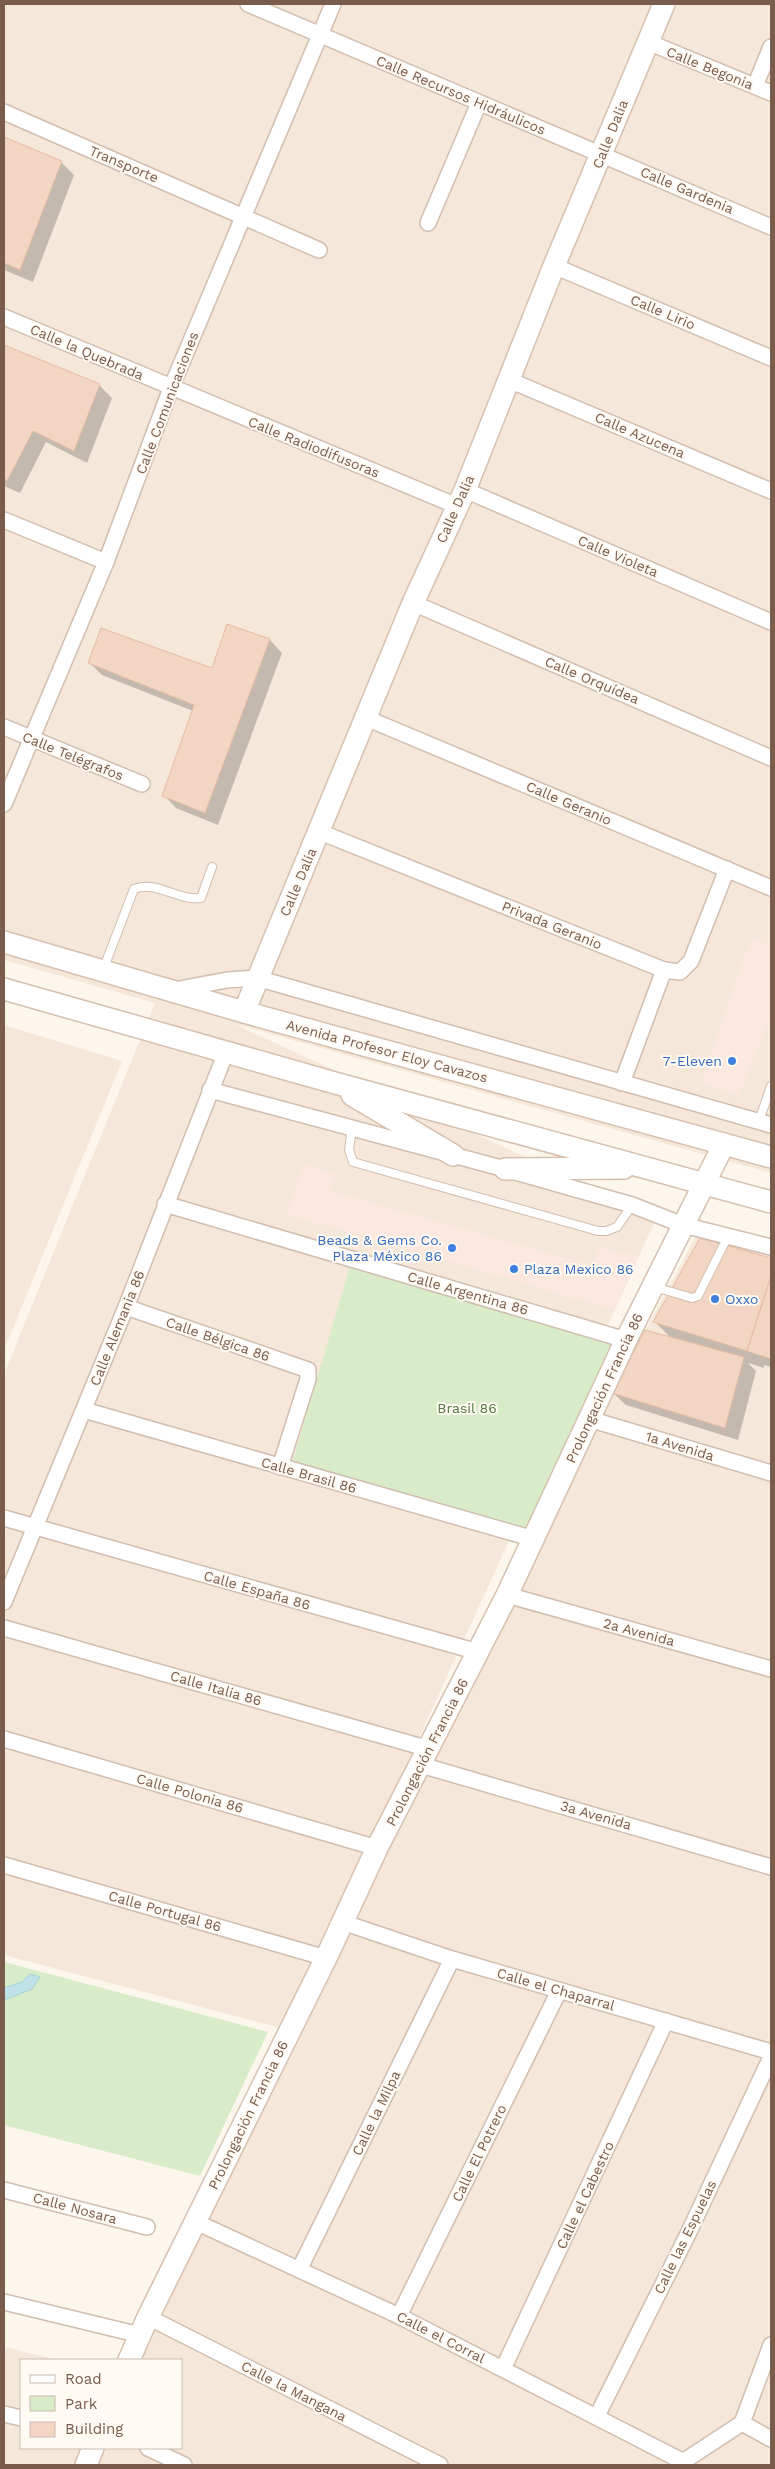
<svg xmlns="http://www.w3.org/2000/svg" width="775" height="2469" viewBox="0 0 775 2469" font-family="'Work Sans',sans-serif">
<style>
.residential{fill:#f5e8da}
.commercial{fill:#fde8e0}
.green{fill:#d8ecc9}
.water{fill:#bfe3e8;stroke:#a5d3da}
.shadow{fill:#0003}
.building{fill:#f3d5c3;stroke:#e6bba3}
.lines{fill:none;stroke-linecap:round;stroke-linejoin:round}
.lane-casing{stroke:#d1beb0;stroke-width:10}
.street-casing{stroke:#d1beb0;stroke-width:18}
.secondary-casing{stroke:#d6c0b0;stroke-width:24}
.lane{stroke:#fff;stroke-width:8}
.street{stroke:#fff;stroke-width:15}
.secondary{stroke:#fff;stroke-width:21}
.shop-dot{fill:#3f7fe0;stroke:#fffaf3;stroke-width:2}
.labels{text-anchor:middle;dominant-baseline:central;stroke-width:4;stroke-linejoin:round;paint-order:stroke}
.street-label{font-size:14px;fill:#7a5c4d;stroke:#fffaf3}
.shop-label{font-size:14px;fill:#366cbe;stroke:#fffaf3;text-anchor:end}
.park-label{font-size:14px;fill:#537a41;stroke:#fffaf3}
</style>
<rect width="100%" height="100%" fill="#fdf6ec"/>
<g class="residential">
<polygon points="4,4 771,4 771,1173 234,1024 657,1217 364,1858 699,1230 771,1250 771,2465 4,2465 4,2347 59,2360 21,2360 21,2448 181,2448 181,2360 124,2360 281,2028 4,1955 4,1374 155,1003 4,960"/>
<polygon points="4,1025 122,1061 4,1350"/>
</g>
<g class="commercial">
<polygon points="752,937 771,946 771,1016 739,1095 701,1083"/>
<polygon points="303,1164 336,1174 330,1191 594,1266 598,1248 639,1257 615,1310 286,1214"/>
</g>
<g class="green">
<polygon points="350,1266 616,1343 526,1534 292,1464"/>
<polygon points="4,1962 268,2032 200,2176 4,2125"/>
</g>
<polygon class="water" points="30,1974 40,1977 32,1989 4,2000 4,1988 22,1982"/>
<g class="shadow">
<polygon points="4,138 61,162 74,175 33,282 4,270"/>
<polygon points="4,347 99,385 112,398 87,463 46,442 20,493 4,486"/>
<polygon points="270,640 282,653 218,825 176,808 164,795 193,711 102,675 89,662 213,670"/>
<polygon points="700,1240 771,1259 771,1367 764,1365 764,1368 748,1363 756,1371 738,1440 626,1405 613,1393 672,1339 655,1322"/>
</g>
<g class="building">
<polygon points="4,137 62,161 20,270 4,263"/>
<polygon points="4,345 100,384 74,451 33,431 7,481 4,479"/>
<polygon points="227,624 270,639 205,813 162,796 194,705 88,663 101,628 212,668"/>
<polygon points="700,1238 771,1258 771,1276 747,1351 653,1322"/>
<polygon points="771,1276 771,1359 747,1351"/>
<polygon points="645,1330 744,1357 725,1428 612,1393"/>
</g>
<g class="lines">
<g class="lane-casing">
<g id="lane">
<path d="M 103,970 L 134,889 C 156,880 178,901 201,898 L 212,867"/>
<polyline points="759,1121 771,1086"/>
<polyline points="352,1127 349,1150 353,1162 598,1231 606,1231 617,1227 632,1205"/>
<polyline points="655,1287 692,1298 698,1296 728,1236"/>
</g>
</g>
<g class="street-casing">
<g id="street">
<polyline points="248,4 771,227"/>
<polyline points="648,42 771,93"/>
<polyline points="755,86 771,47"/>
<polyline points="4,112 319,250"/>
<polyline points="428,223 479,103"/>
<polyline points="554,266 771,358"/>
<polyline points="4,317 457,506"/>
<polyline points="509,380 771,491"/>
<polyline points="465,490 771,622"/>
<polyline points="4,520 106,562"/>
<polyline points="413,603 771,758"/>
<polyline points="366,718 771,888"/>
<polyline points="4,727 142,784"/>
<polyline points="4,804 106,562 171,388 333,4"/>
<polyline points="320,832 664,970 680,972 691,961 727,869"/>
<polyline points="174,990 227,980 257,978 771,1125"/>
<polyline points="622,1083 664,970"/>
<polyline points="210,1090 505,1169 632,1205 683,1225 771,1247"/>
<polyline points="165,1204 626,1340"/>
<polyline points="126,1307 308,1370 308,1379 280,1467"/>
<polyline points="84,1410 534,1539"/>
<polyline points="589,1419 771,1473"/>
<polyline points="4,1518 478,1652"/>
<polyline points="507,1595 771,1669"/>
<polyline points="4,1602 126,1307 226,1052"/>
<polyline points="4,1628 429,1749"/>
<polyline points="4,1739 377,1848"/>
<polyline points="421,1765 771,1867"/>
<polyline points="4,1865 326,1958"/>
<polyline points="342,1922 452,1959 771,2052"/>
<polyline points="4,2190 147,2227"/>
<polyline points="196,2222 399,2316 682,2461"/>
<polyline points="300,2268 452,1959"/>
<polyline points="4,2302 140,2335"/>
<polyline points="399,2316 559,1991"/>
<polyline points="148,2317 440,2465"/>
<polyline points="503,2369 666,2021"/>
<polyline points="4,2414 21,2418"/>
<polyline points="597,2416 688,2234 771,2057"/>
<polyline points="742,2423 771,2345"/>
<polyline points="742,2423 771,2439"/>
<polyline points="148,2448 184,2465"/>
<polyline points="678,2465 742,2423"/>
</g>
</g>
<g class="secondary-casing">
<g id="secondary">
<polyline points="4,942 244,1012 771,1157"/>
<polyline points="4,989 335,1083 771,1202"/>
<polyline points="244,1012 413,603 465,490 554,266 664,4"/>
<polyline points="352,1095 453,1155"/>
<polyline points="505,1169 624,1168"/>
<polyline points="129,2360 148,2317 326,1958 377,1848 507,1595 626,1340 724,1144"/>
<polyline points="86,2465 93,2448"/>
</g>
</g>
<use href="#lane" class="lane"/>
<use href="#street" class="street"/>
<use href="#secondary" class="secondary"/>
</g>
<g class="shop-dot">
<circle cx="732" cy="1061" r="5"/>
<circle cx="452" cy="1248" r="5"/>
<circle cx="514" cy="1269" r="5"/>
<circle cx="715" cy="1299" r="5"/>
</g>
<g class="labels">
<g class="street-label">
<text transform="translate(710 68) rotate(22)">Calle Begonia</text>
<text transform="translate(461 95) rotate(23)">Calle Recursos Hidráulicos</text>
<text transform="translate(610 134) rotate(-68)">Calle Dalia</text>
<text transform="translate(124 164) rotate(23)">Transporte</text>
<text transform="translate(687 190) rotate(23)">Calle Gardenia</text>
<text transform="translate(663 312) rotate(23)">Calle Lirio</text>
<text transform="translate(87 352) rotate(23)">Calle la Quebrada</text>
<text transform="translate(167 403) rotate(-69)">Calle Comunicaciones</text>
<text transform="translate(640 435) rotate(23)">Calle Azucena</text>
<text transform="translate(314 447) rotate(22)">Calle Radiodifusoras</text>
<text transform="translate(455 509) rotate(-66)">Calle Dalia</text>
<text transform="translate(618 556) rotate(23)">Calle Violeta</text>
<text transform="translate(592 680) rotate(23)">Calle Orquídea</text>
<text transform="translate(73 756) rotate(22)">Calle Telégrafos</text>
<text transform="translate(569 803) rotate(23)">Calle Geranio</text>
<text transform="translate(298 882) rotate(-67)">Calle Dalia</text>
<text transform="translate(552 925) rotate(22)">Privada Geranio</text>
<text transform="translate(387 1051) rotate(15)">Avenida Profesor Eloy Cavazos</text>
<text transform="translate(468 1293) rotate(16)">Calle Argentina 86</text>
<text transform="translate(117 1328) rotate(-68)">Calle Alemania 86</text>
<text transform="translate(218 1339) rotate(19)">Calle Bélgica 86</text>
<text transform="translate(604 1388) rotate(-65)">Prolongación Francia 86</text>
<text transform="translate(680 1446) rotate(17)">1a Avenida</text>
<text transform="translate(309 1475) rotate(16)">Calle Brasil 86</text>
<text transform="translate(257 1590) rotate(16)">Calle España 86</text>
<text transform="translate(639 1632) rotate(15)">2a Avenida</text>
<text transform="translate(216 1688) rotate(16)">Calle Italia 86</text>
<text transform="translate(427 1752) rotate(-63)">Prolongación Francia 86</text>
<text transform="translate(190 1793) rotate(16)">Calle Polonia 86</text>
<text transform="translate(596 1815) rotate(16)">3a Avenida</text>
<text transform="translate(165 1911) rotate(16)">Calle Portugal 86</text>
<text transform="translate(556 1989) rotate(16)">Calle el Chaparral</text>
<text transform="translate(376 2113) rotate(-64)">Calle la Milpa</text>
<text transform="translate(248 2115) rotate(-64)">Prolongación Francia 86</text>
<text transform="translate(479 2153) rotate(-64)">Calle El Potrero</text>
<text transform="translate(585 2195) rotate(-65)">Calle el Cabestro</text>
<text transform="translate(75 2208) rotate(15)">Calle Nosara</text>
<text transform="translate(685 2237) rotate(-64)">Calle las Espuelas</text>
<text transform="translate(441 2337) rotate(27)">Calle el Corral</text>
<text transform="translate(294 2391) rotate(27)">Calle la Mangana</text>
</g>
<g class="shop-label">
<text x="722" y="1061">7-Eleven</text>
<text x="442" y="1240">Beads &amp; Gems Co.<tspan x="442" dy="16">Plaza México 86</tspan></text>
<text x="524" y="1269" text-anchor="start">Plaza Mexico 86</text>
<text x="725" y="1299" text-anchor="start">Oxxo</text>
</g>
<g class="park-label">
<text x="467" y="1408">Brasil 86</text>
</g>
</g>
<rect width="775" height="2469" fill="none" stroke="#7a5c4d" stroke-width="10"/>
<rect x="20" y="2359" width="162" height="90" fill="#fffaf3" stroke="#cabbb1"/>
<rect x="30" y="2375" width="25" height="8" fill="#ffffff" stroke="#cabbb1"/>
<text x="65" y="2384" font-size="15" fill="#7a5c4d">Road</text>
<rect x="30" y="2396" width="25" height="15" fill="#d8ecc9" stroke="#cabbb1"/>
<text x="65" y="2409" font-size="15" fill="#7a5c4d">Park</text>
<rect x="30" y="2422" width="25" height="15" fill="#f3d5c3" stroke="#cabbb1"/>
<text x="65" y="2434" font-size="15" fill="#7a5c4d">Building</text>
</svg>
